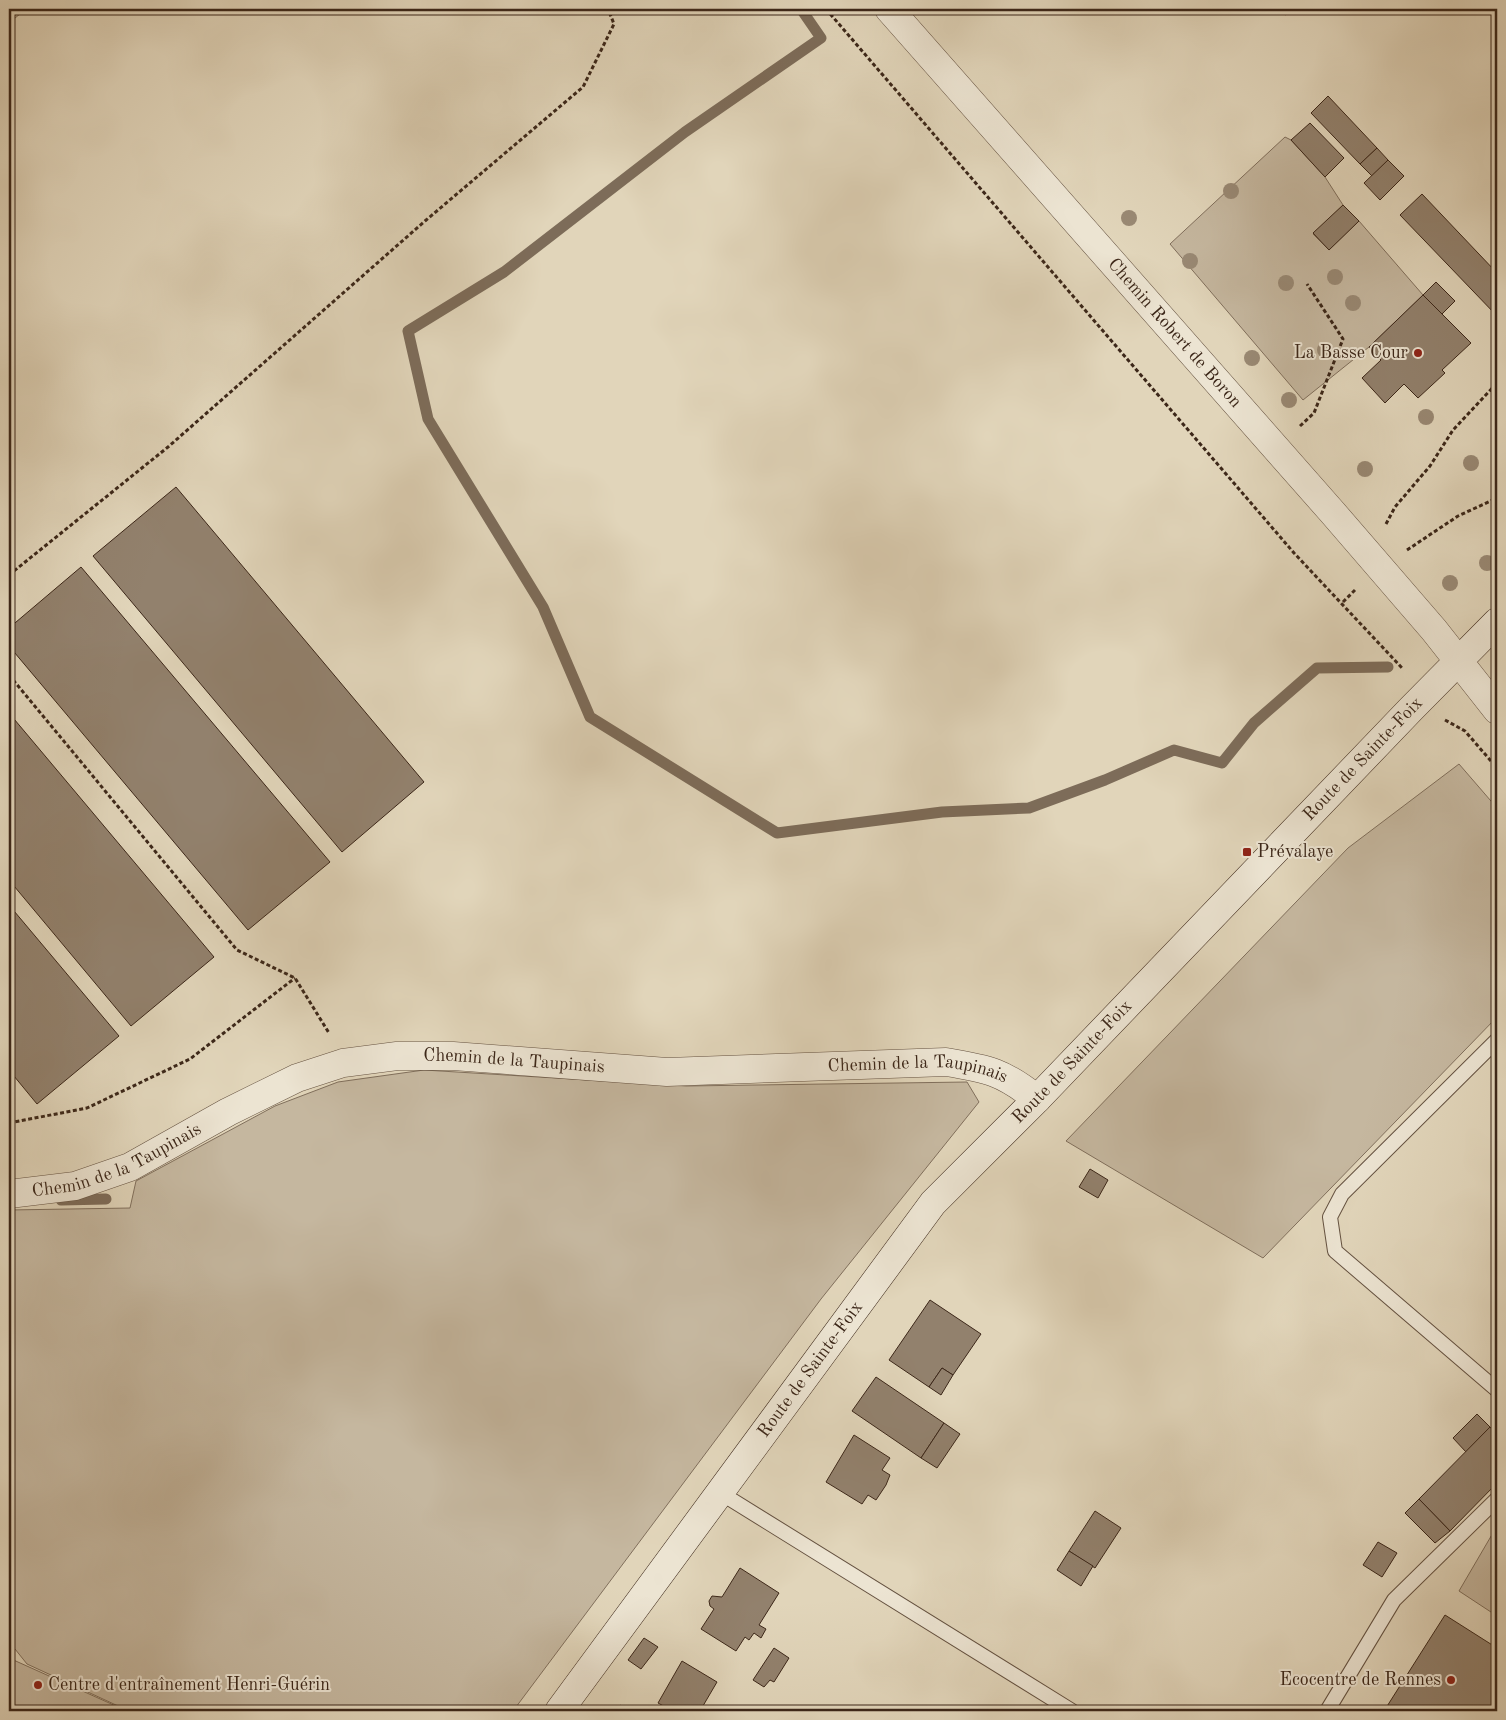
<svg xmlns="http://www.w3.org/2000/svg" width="1506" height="1720" viewBox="0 0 1506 1720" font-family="'Old Standard TT',serif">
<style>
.green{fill:#c5b79f;stroke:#806f5c}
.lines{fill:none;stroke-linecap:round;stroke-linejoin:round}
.stream{stroke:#7d6c59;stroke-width:11}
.building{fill:#92816d;stroke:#3c2719}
.lane-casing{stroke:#655241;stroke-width:16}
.street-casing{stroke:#655241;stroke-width:29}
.secondary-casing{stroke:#3c2719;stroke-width:29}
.path{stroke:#3c2719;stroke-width:3;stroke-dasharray:4 2.5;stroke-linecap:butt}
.lane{stroke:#ece4d2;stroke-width:14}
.street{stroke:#ece4d2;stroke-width:28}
.secondary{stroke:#ece4d2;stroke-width:28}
.tree{fill:#998974}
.poi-dot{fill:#8f2418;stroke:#ece4d2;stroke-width:2}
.labels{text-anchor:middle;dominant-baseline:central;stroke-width:4;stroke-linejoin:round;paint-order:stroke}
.street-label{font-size:18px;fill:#3c2719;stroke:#ece4d2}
.poi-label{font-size:18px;fill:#3c2719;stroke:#ece4d2;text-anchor:end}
</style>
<rect width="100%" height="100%" fill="#e1d5ba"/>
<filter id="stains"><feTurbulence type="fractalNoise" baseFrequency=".004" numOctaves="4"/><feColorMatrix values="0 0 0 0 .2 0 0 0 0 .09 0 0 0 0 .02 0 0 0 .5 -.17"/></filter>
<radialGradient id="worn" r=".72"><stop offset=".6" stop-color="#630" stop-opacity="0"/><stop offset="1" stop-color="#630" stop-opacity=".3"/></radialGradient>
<g class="green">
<polygon points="9,9 26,9 9,23"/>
<polygon points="1285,137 1291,140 1325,177 1343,205 1313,234 1329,250 1359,221 1423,295 1369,347 1303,400 1170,244"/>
<polygon points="1459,764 1497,808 1497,1017 1263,1258 1066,1141 1348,848"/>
<polygon points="424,1070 686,1086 967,1082 979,1102 821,1299 513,1711 129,1711 27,1664 15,1649 9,1647 9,1210 130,1208 136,1181 275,1106 338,1082"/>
<polygon points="1497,1526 1497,1616 1459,1591"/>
<polygon points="9,1658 127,1711 9,1711"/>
</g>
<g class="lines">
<g class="stream">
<polyline points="801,9 821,38 685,132 504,272 408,331 428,419 543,607 590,717 777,833 942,812 1029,808 1105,780 1174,750 1222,763 1254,723 1317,668 1388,667"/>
<polyline points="61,1200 106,1199"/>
</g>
</g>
<g class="building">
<polygon points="1279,9 1293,9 1285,15"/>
<polygon points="1328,96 1377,148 1360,164 1311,113"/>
<polygon points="1310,123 1344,158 1325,177 1291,140"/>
<polygon points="1377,148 1388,160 1372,176 1360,164"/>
<polygon points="1388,160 1404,176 1380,200 1364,183"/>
<polygon points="1422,194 1497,273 1497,316 1400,215"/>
<polygon points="1343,205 1359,221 1329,250 1313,233"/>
<polygon points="1436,282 1455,301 1442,314 1423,295"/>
<polygon points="1423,295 1471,343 1442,370 1445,373 1418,398 1404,384 1385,403 1362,378 1381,360 1369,347"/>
<polygon points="176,487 424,782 342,852 93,556"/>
<polygon points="81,567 330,862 248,930 9,646 9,628"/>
<polygon points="9,713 214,957 131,1026 9,880"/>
<polygon points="9,905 119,1036 37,1104 9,1070"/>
<polygon points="1090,1169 1108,1180 1098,1198 1079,1187"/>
<polygon points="930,1300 981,1334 953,1375 942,1368 929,1387 889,1360"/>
<polygon points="942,1368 953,1375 941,1395 929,1387"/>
<polygon points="876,1377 944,1423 921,1458 852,1411"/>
<polygon points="1477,1414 1490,1427 1466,1452 1453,1438"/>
<polygon points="944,1423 960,1434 937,1468 921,1458"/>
<polygon points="1490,1427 1497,1435 1497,1483 1450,1531 1419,1499"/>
<polygon points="854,1435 890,1458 882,1470 890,1475 886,1485 876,1500 868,1495 862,1504 826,1482"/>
<polygon points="1419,1499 1450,1531 1435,1543 1405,1513"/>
<polygon points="1095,1511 1121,1528 1095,1568 1069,1551"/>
<polygon points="1378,1542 1397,1553 1382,1577 1363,1565"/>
<polygon points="1069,1551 1093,1566 1081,1586 1057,1570"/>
<polygon points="740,1568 779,1593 759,1625 766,1629 761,1638 754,1633 749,1640 745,1637 736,1651 701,1629 714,1609 710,1606 709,1601 712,1596 722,1597"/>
<polygon points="1445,1615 1497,1648 1497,1711 1384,1711"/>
<polygon points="644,1638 658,1647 641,1669 628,1660"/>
<polygon points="774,1648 789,1658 774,1682 770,1680 764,1687 753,1680"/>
<polygon points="682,1661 717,1682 700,1711 673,1711 658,1703"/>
<polygon points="620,1705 628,1711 615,1711"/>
</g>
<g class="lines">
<g class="lane-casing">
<g id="lane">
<polyline points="1497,1040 1342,1194 1330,1217 1335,1251 1497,1390"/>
<polyline points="719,1492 1072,1711"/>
<polyline points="1327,1711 1394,1600 1497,1499"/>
</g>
</g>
<g class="street-casing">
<g id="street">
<path id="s1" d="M 889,9 L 1333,513 L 1434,630 L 1497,710"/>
<path id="s2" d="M 9,1194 L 75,1186 L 130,1167 L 228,1112 L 297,1078 L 343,1063 L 397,1056 L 453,1056 L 667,1072 L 946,1062 C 989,1069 1003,1072 1037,1099"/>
</g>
</g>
<g class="secondary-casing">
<g id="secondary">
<path id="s3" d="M 559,1711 L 933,1203 L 1037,1099 L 1411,709 L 1497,622"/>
</g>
</g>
<g class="path">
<polyline points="826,9 1294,553 1403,669"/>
<polyline points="1300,426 1314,413 1343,339 1307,284"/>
<polyline points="1386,524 1395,507 1430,466 1453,430 1497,383"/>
<polyline points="1407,550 1458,516 1497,498"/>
<polyline points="9,575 168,447 425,221 583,87 614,24 608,9"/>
<polyline points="1343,602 1355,590"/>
<polyline points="9,675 237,950 295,978 329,1033"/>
<polyline points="1445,720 1465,731 1497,768"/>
<polyline points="9,1123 87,1108 190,1059 295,978"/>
</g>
<use href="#lane" class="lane"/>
<use href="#street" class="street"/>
<use href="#secondary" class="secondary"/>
</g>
<g class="tree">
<circle cx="1231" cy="191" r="8"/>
<circle cx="1129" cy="218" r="8"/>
<circle cx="1190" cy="261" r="8"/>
<circle cx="1335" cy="277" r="8"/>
<circle cx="1286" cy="283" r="8"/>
<circle cx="1353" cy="303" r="8"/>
<circle cx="1325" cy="350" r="8"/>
<circle cx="1252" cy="358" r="8"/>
<circle cx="1289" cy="400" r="8"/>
<circle cx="1426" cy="417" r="8"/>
<circle cx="1471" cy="463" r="8"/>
<circle cx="1365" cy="469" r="8"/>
<circle cx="1487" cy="563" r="8"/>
<circle cx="1450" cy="583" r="8"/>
</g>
<g class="poi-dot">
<circle cx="1418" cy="353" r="5"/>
<rect x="1242" y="847" width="10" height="10" rx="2.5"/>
<circle cx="1451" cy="1680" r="5"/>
<circle cx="38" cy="1685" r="5"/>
</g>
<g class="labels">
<g class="street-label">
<text stroke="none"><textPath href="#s1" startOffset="432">Chemin Robert de Boron</textPath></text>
<text stroke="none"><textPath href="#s3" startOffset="1249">Route de Sainte-Foix</textPath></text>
<text stroke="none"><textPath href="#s2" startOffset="534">Chemin de la Taupinais</textPath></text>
<text stroke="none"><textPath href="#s3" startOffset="829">Route de Sainte-Foix</textPath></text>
<text stroke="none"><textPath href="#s2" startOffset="939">Chemin de la Taupinais</textPath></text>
<text stroke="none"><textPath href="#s2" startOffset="114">Chemin de la Taupinais</textPath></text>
<text stroke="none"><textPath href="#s3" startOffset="424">Route de Sainte-Foix</textPath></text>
</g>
<g class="poi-label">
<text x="1408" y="353">La Basse Cour</text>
<text x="1257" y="852" text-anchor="start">Prévalaye</text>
<text x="1441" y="1680">Ecocentre de Rennes</text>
<text x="48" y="1685" text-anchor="start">Centre d'entraînement Henri-Guérin</text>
</g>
</g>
<rect width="1506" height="1720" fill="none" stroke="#e1d5ba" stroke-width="30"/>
<rect x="10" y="10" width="1486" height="1700" fill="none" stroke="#3c2719" stroke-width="2.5"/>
<rect x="15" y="15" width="1476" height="1690" fill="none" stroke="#3c2719"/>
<rect width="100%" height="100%" filter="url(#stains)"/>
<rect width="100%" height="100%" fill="url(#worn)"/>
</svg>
